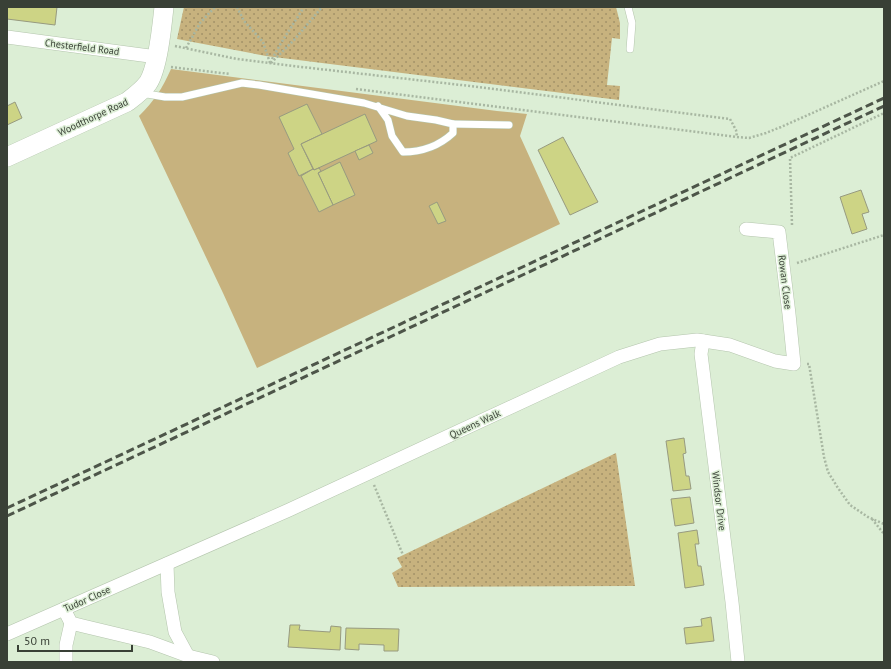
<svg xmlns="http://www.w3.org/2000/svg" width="891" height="669" viewBox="0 0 891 669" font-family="'PT Sans',sans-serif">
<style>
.grass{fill:url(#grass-dots)}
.park{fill:#c7b27e}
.building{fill:#cdd485;stroke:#979a80}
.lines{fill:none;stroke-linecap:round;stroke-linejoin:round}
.lane-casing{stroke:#b4c5ad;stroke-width:8}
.street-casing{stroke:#b4c5ad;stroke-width:14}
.secondary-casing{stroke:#b4c5ad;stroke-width:20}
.path{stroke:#a8b7a2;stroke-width:2.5;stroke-dasharray:2 2;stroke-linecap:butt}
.lane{stroke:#fff;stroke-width:7}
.street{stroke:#fff;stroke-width:13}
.secondary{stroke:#fff;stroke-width:19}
.rail{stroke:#4d5549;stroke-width:3;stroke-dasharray:8 4;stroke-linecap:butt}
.labels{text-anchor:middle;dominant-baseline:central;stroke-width:3;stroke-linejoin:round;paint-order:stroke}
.street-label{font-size:10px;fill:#394036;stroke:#dceed5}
</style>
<defs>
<pattern id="grass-dots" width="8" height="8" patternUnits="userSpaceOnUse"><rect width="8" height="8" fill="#c7b27e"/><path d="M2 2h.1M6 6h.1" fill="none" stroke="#a39268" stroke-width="1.8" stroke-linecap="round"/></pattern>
</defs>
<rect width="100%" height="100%" fill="#dceed5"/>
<g class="grass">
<polygon points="184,7 616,7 620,23 620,39 612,38 607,85 620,86 619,100 266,56 177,39"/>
<polygon points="616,453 635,586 398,587 392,573 402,567 397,558"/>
</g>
<path class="park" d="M 171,69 L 497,111 L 527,114 L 520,136 L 560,224 L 257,368 L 223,293 L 139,116 C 155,100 162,89 171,69 Z"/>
<g class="building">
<polygon points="7,7 57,7 55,25 7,19"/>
<polygon points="15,102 22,118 7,125 7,106"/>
<polygon points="307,104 322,134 301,144 313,169 299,176 288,153 294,149 279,117"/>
<polygon points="365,114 377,141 314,170 301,144"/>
<polygon points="563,137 598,202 570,215 538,150"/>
<polygon points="369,145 373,153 359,160 355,151"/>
<polygon points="340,162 355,195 333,205 318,173"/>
<polygon points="319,168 321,171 318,173 333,205 319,212 301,176 313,169 314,170"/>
<polygon points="861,190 869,212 862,214 867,229 852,234 840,197"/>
<polygon points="437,202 446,221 438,224 429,206"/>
<polygon points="684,438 686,453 683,454 686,476 689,476 691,489 673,491 666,441"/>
<polygon points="690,497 694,523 675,526 671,499"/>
<polygon points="697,530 699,544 695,544 698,566 701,566 704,585 685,588 678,533"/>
<polygon points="711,617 714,641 686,644 684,628 702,626 701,619"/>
<polygon points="290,625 300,625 299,630 330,632 331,626 341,627 340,650 288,647"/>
<polygon points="346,628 399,629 398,651 384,651 384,645 359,644 359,650 345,649"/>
</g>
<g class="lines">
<g class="lane-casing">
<g id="lane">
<polyline points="628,7 632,23 630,49"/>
<path d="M 141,93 L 165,97 L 182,97 L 242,83 L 259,85 L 364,103 L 407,116 L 436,120 L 453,124 L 453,133 C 439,146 423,152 403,152 L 392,136 L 388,120 L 378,106"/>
<polyline points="453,124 509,125"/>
</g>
</g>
<g class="street-casing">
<g id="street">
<polyline points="7,37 157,57"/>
<polyline points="703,341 701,354 732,602 738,662"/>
<polyline points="167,564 168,592 175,632 188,656"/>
<polyline points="64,609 71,623 83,626 150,642 188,656 213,662"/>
<polyline points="7,634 289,510 619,357 660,344 697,340 730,345 775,361 794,364 789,314 779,232 746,229"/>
<polyline points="66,662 66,645 71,623"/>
</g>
</g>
<g class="secondary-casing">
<path id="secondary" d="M 7,157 L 127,102 C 135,96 142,91 148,83 C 158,68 162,26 164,7"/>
</g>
<g class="path">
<polyline points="237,7 244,21 263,42 270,63"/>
<polyline points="175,46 237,59 293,66 470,86 714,117 730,119 736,130 737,137"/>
<polyline points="186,48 200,23 215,7"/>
<polyline points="272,59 281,43 304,7"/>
<polyline points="271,63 295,39 322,7"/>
<polyline points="171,67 230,74"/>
<polyline points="356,89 737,137 749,138 766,133 781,127 884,81"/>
<polyline points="792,225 790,158 884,113"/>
<polyline points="797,263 884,235"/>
<polyline points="807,364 809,364 824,457 828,472 838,488 850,505 868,517 884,524"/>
<polyline points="374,485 403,555"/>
<polyline points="872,519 884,534"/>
</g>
<use href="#lane" class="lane"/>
<use href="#street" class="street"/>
<use href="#secondary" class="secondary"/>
<g class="rail">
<polyline points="7,508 884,98"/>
<polyline points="7,516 884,106"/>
</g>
</g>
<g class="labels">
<g class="street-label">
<text transform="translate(82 47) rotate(7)">Chesterfield Road</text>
<text transform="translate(93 117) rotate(-25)">Woodthorpe Road</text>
<text transform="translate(785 282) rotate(83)">Rowan Close</text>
<text transform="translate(475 424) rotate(-25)">Queens Walk</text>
<text transform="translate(719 501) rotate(83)">Windsor Drive</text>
<text transform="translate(87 599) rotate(-24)">Tudor Close</text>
</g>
</g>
<rect width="891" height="669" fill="none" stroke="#394036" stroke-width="16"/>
<path d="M18 645v6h114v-6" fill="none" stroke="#394036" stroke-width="2"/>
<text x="24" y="645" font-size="12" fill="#394036" stroke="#dceed5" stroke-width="3" paint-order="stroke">50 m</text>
</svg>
